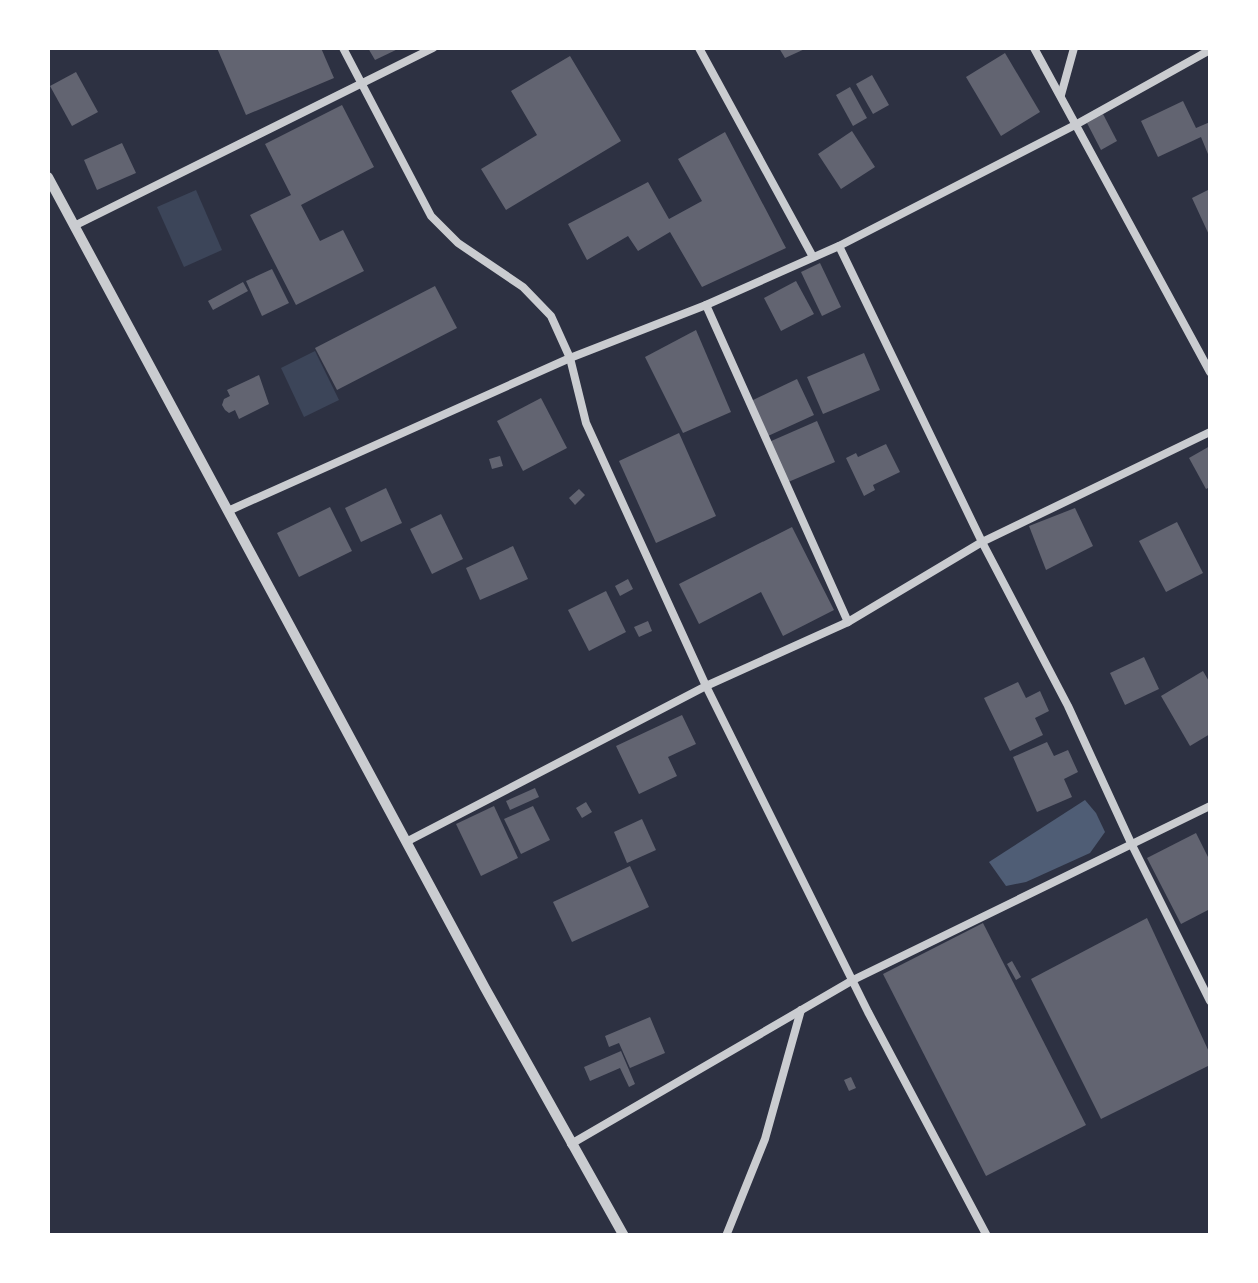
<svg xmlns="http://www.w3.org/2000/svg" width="1258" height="1283" viewBox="0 0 1258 1283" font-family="Cabin,sans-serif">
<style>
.green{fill:#3c4559}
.water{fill:#4f5d75}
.building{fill:#626471}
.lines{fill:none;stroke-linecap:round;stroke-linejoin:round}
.minor{stroke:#caccd0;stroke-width:8}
.tertiary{stroke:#caccd0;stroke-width:10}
</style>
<rect width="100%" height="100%" fill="#2d3142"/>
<g class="green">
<polygon points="196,190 222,250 184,267 157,207"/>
<polygon points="315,351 339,400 304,417 281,368"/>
</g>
<polygon class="water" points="1085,800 1096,813 1105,832 1090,853 1026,882 1006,886 989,862"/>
<g class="building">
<polygon points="217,48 321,48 334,78 246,115"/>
<polygon points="368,48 400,48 375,60"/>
<polygon points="779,48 807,48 785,58"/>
<polygon points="1005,53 1040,112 1001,136 966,77"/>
<polygon points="570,56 621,141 506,210 481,169 537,135 511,91"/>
<polygon points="76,72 98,112 72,126 50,86"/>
<polygon points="872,75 889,105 873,114 856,84"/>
<polygon points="850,87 867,118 853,126 836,95"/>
<polygon points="1183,101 1196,128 1210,122 1210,159 1201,137 1158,157 1141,121"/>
<polygon points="342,105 374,167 301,205 320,241 343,230 364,271 296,305 250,215 291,195 265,144"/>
<polygon points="1103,114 1117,141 1101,150 1087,123"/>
<polygon points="852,131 875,167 841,189 818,154"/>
<polygon points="725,132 786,248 702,287 670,232 638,251 628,236 587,260 568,224 648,182 669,219 702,201 678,159"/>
<polygon points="122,143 136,173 97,190 84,160"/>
<polygon points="1210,189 1210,237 1192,198"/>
<polygon points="820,263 841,307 822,316 801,272"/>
<polygon points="272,269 289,303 262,316 246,281"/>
<polygon points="796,281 814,314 781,331 764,298"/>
<polygon points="243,282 248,291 213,310 208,301"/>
<polygon points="435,286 457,328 337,390 315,348"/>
<polygon points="696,330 731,412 683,433 645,357"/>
<polygon points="864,353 880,390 823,414 807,377"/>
<polygon points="259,375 269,404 239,419 235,410 229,413 225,410 222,405 224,399 230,396 227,390"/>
<polygon points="797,379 814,415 768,436 751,401"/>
<polygon points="541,398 567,448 523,471 497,421"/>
<polygon points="817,421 835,462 786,483 769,442"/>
<polygon points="679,433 716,516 656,543 619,461"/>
<polygon points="886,444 900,472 873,485 875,490 864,496 846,458 856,453 858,457"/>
<polygon points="1210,446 1210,487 1206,489 1189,458"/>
<polygon points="500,456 503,466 492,469 489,459"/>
<polygon points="386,488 402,523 361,542 345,508"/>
<polygon points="579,489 585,495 575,505 569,498"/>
<polygon points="330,507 352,551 299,577 277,533"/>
<polygon points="1075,508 1093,546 1046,570 1029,526"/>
<polygon points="441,514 463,559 432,574 410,529"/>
<polygon points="1177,522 1203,573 1166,592 1139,541"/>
<polygon points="792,527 834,610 783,636 761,592 699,624 679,584"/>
<polygon points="513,546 528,579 480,600 466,568"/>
<polygon points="628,579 633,589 620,596 615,586"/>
<polygon points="606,591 626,632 589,651 568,610"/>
<polygon points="648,621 652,631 639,637 634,627"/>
<polygon points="1144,657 1159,689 1125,705 1110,673"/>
<polygon points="1203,671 1210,683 1210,734 1190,746 1161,696"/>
<polygon points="1018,682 1026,698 1040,691 1049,711 1035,718 1043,735 1010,751 984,698"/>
<polygon points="682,715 696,744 668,757 677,776 639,794 616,746"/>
<polygon points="1047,742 1054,756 1068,750 1078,772 1064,779 1072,797 1037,812 1013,757"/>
<polygon points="535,788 539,797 510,810 506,801"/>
<polygon points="586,802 592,812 582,818 576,808"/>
<polygon points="494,806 518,858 481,876 456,824"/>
<polygon points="533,806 550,840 521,854 504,819"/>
<polygon points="642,819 656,850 627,863 614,832"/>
<polygon points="1196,833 1210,861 1210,909 1181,924 1147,858"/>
<polygon points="630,866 649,907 572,942 553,902"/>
<polygon points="1147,918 1210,1054 1210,1065 1101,1119 1031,979"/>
<polygon points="983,923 1086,1125 986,1176 883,974"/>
<polygon points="1012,961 1021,977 1016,980 1007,964"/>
<polygon points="650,1017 665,1053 630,1068 619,1043 609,1047 605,1036"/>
<polygon points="621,1051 635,1084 629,1087 620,1068 590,1081 584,1067"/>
<polygon points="851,1077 856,1088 849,1091 844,1080"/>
</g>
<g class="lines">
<g class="minor">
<polyline points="343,48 431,216 458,243 523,287 551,316 570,358 586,423 706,686 868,1012 987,1236"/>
<polyline points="699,48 813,257"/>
<polyline points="1034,48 1210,372"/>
<polyline points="1061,95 1074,48"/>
<polyline points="74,226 433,48"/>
<polyline points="839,246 982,542 1068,706 1131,843 1210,1001"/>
<polyline points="706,305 848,622"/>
<polyline points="228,511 570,358 706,305 839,246 1077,124 1210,50"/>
<polyline points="406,842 706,686 848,622 982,542 1210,432"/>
<polyline points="571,1144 853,980 1210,806"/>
<polyline points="726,1236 765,1139 801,1010"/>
</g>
<polyline class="tertiary" points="48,177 485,988 624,1236"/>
</g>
<rect width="1258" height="1283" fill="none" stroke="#ffffff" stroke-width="100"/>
</svg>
